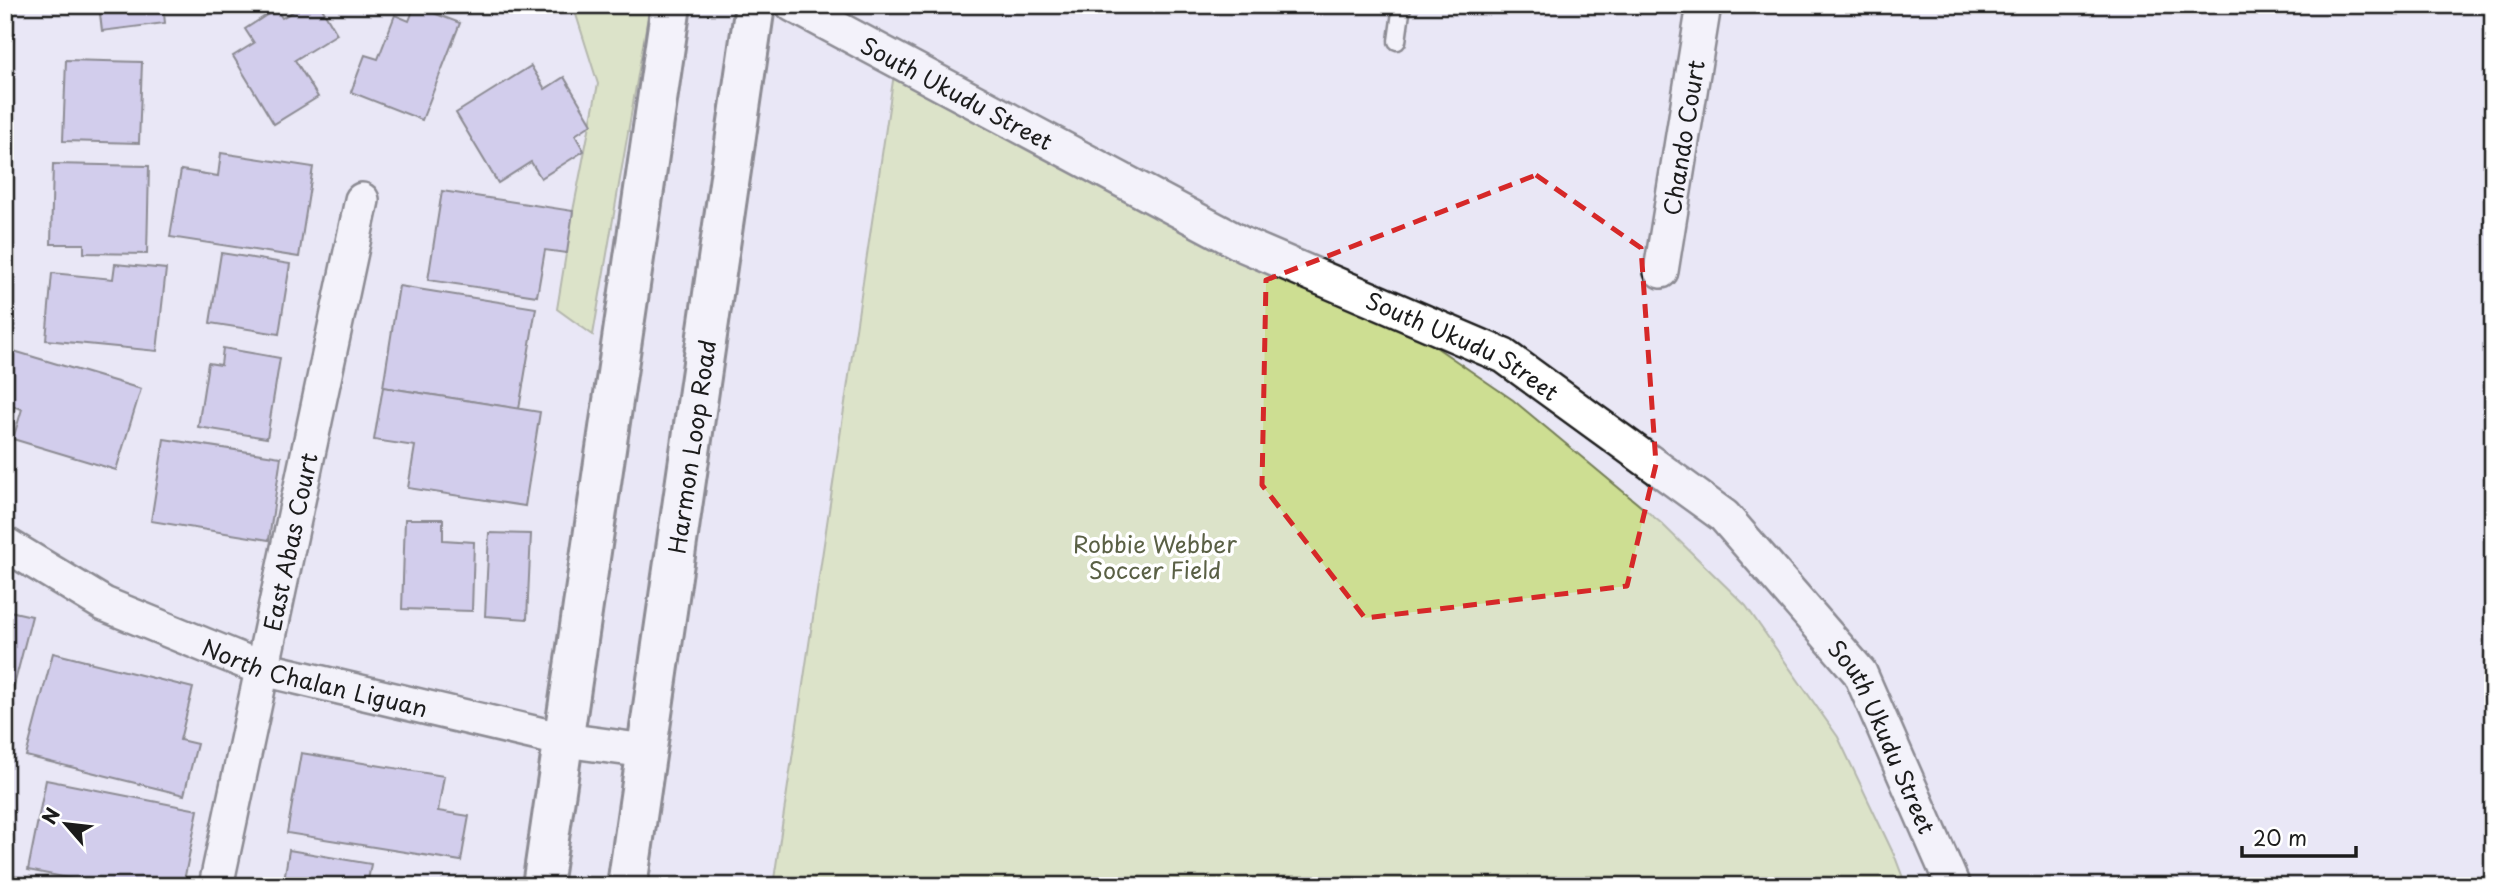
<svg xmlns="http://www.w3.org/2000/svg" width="2498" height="891" viewBox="0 0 2498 891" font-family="'Playpen Sans',sans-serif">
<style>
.green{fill:#cdde92;stroke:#747d57;stroke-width:2}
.building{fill:#b7aedf;stroke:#1c1c1c;stroke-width:2}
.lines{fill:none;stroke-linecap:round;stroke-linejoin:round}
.service-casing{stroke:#1c1c1c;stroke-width:21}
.minor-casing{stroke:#1c1c1c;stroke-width:38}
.secondary-casing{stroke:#1c1c1c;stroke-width:44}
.service{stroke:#fff;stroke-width:16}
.minor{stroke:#fff;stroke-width:33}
.secondary{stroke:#fff;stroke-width:38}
.marked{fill:none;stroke:#d62828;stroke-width:5;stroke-dasharray:14 9;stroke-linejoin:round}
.labels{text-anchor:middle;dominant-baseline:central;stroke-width:7;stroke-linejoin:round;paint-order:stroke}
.street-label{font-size:23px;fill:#1c1c1c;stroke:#fff}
.park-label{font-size:23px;fill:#5a6045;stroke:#fff}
</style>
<rect width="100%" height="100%" fill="#e9e7f5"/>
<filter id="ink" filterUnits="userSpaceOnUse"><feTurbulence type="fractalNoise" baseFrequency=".0143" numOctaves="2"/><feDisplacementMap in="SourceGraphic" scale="14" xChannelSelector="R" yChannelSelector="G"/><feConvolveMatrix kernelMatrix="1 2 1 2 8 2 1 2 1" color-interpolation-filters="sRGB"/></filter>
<g filter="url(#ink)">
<g class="green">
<polygon points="573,5 650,5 593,335 557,309 573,211 598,84"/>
<polygon points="898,47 1344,284 1513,400 1661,523 1746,606 1838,737 1895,857 1906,886 773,886"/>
</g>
<g class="building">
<polygon points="99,5 163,5 165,23 102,31"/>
<polygon points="304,5 320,5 337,34 295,60 318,97 274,124 233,56 254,43 245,29 276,9 282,18"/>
<polygon points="415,6 460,23 422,120 351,92 365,55 378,59 395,15 409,21"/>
<polygon points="66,60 142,62 139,143 63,141"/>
<polygon points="531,66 545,89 564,77 592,124 575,135 584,151 541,178 531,162 498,183 456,113"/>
<polygon points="221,153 313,167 299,257 170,237 181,170 218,176"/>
<polygon points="53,164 149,166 147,254 84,253 84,244 51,244"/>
<polygon points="442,191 573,211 567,253 545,250 537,296 428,280"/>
<polygon points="221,253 290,264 279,334 210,323"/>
<polygon points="115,264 166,269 157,351 46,340 52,273 113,279"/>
<polygon points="399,286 536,308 519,409 383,387"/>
<polygon points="223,348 280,358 267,438 198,427 208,363 221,365"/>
<polygon points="7,349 141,389 116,470 13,439 22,409 5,404"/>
<polygon points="383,387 540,412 525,506 408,488 415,446 374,440"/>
<polygon points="164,439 281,457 269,540 151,521"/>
<polygon points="405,519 443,519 443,540 474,542 472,611 402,609"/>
<polygon points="489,533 531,534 527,619 485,616"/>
<polygon points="5,610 32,616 10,701 5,700"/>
<polygon points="53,653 193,688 180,740 197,744 184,795 26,756"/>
<polygon points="301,753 444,776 438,811 469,816 461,861 287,833"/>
<polygon points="46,780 198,810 183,886 108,886 28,870"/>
<polygon points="289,850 371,864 367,886 283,886"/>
<polygon points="9,878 59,886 8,886"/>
</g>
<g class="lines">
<g class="service-casing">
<polyline id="service" points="1397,41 1402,5"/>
</g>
<g class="minor-casing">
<g id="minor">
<path id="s1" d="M 793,5 L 1244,245 L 1504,356 L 1724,516 L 1860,673 L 1953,886"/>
<path id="s2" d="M 1661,271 L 1704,5"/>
<path id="s3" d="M 5,544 L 104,604 L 263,669 L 564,740 L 646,751"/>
<path id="s4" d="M 216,886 L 362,200"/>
</g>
</g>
<g class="secondary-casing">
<g id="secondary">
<polyline points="542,886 671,5"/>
<path id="s5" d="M 627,886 L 755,5"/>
</g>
</g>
<use href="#service" class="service"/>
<use href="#minor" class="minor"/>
<use href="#secondary" class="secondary"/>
</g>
</g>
<path d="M0 0H2498V891H0ZM 1536,175 L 1641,248 L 1656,464 L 1627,586 L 1365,618 L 1262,485 L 1266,280 Z" fill="#e9e7f5" fill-opacity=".55" fill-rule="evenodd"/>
<path class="marked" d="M 1536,175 L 1641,248 L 1656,464 L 1627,586 L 1365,618 L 1262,485 L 1266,280 Z"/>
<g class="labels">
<g class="street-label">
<text stroke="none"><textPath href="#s1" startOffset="186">South Ukudu Street</textPath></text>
<text stroke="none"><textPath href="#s2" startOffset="135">Chando Court</textPath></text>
<text stroke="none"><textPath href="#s1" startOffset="752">South Ukudu Street</textPath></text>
<text stroke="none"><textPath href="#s5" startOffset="444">Harmon Loop Road</textPath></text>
<text stroke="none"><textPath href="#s4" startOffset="352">East Abas Court</textPath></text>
<text stroke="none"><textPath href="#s3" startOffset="340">North Chalan Liguan</textPath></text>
<text stroke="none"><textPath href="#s1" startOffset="1340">South Ukudu Street</textPath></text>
</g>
<g class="park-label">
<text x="1155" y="543">Robbie Webber<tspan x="1155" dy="26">Soccer Field</tspan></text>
</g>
</g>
<rect width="2498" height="891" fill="none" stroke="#fff" stroke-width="28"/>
<rect x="14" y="14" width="2470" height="863" fill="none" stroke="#1c1c1c" stroke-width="2.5" filter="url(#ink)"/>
<g transform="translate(66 824) rotate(298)" stroke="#ffffff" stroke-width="5" paint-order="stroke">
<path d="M0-5L12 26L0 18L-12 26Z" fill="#1c1c1c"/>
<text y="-10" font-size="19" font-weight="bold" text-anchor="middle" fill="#1c1c1c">N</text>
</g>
<path d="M2242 846v10h114v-10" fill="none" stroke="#1c1c1c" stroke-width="3.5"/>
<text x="2253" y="846" font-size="21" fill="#1c1c1c" stroke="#ffffff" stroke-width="5" paint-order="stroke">20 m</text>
</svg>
